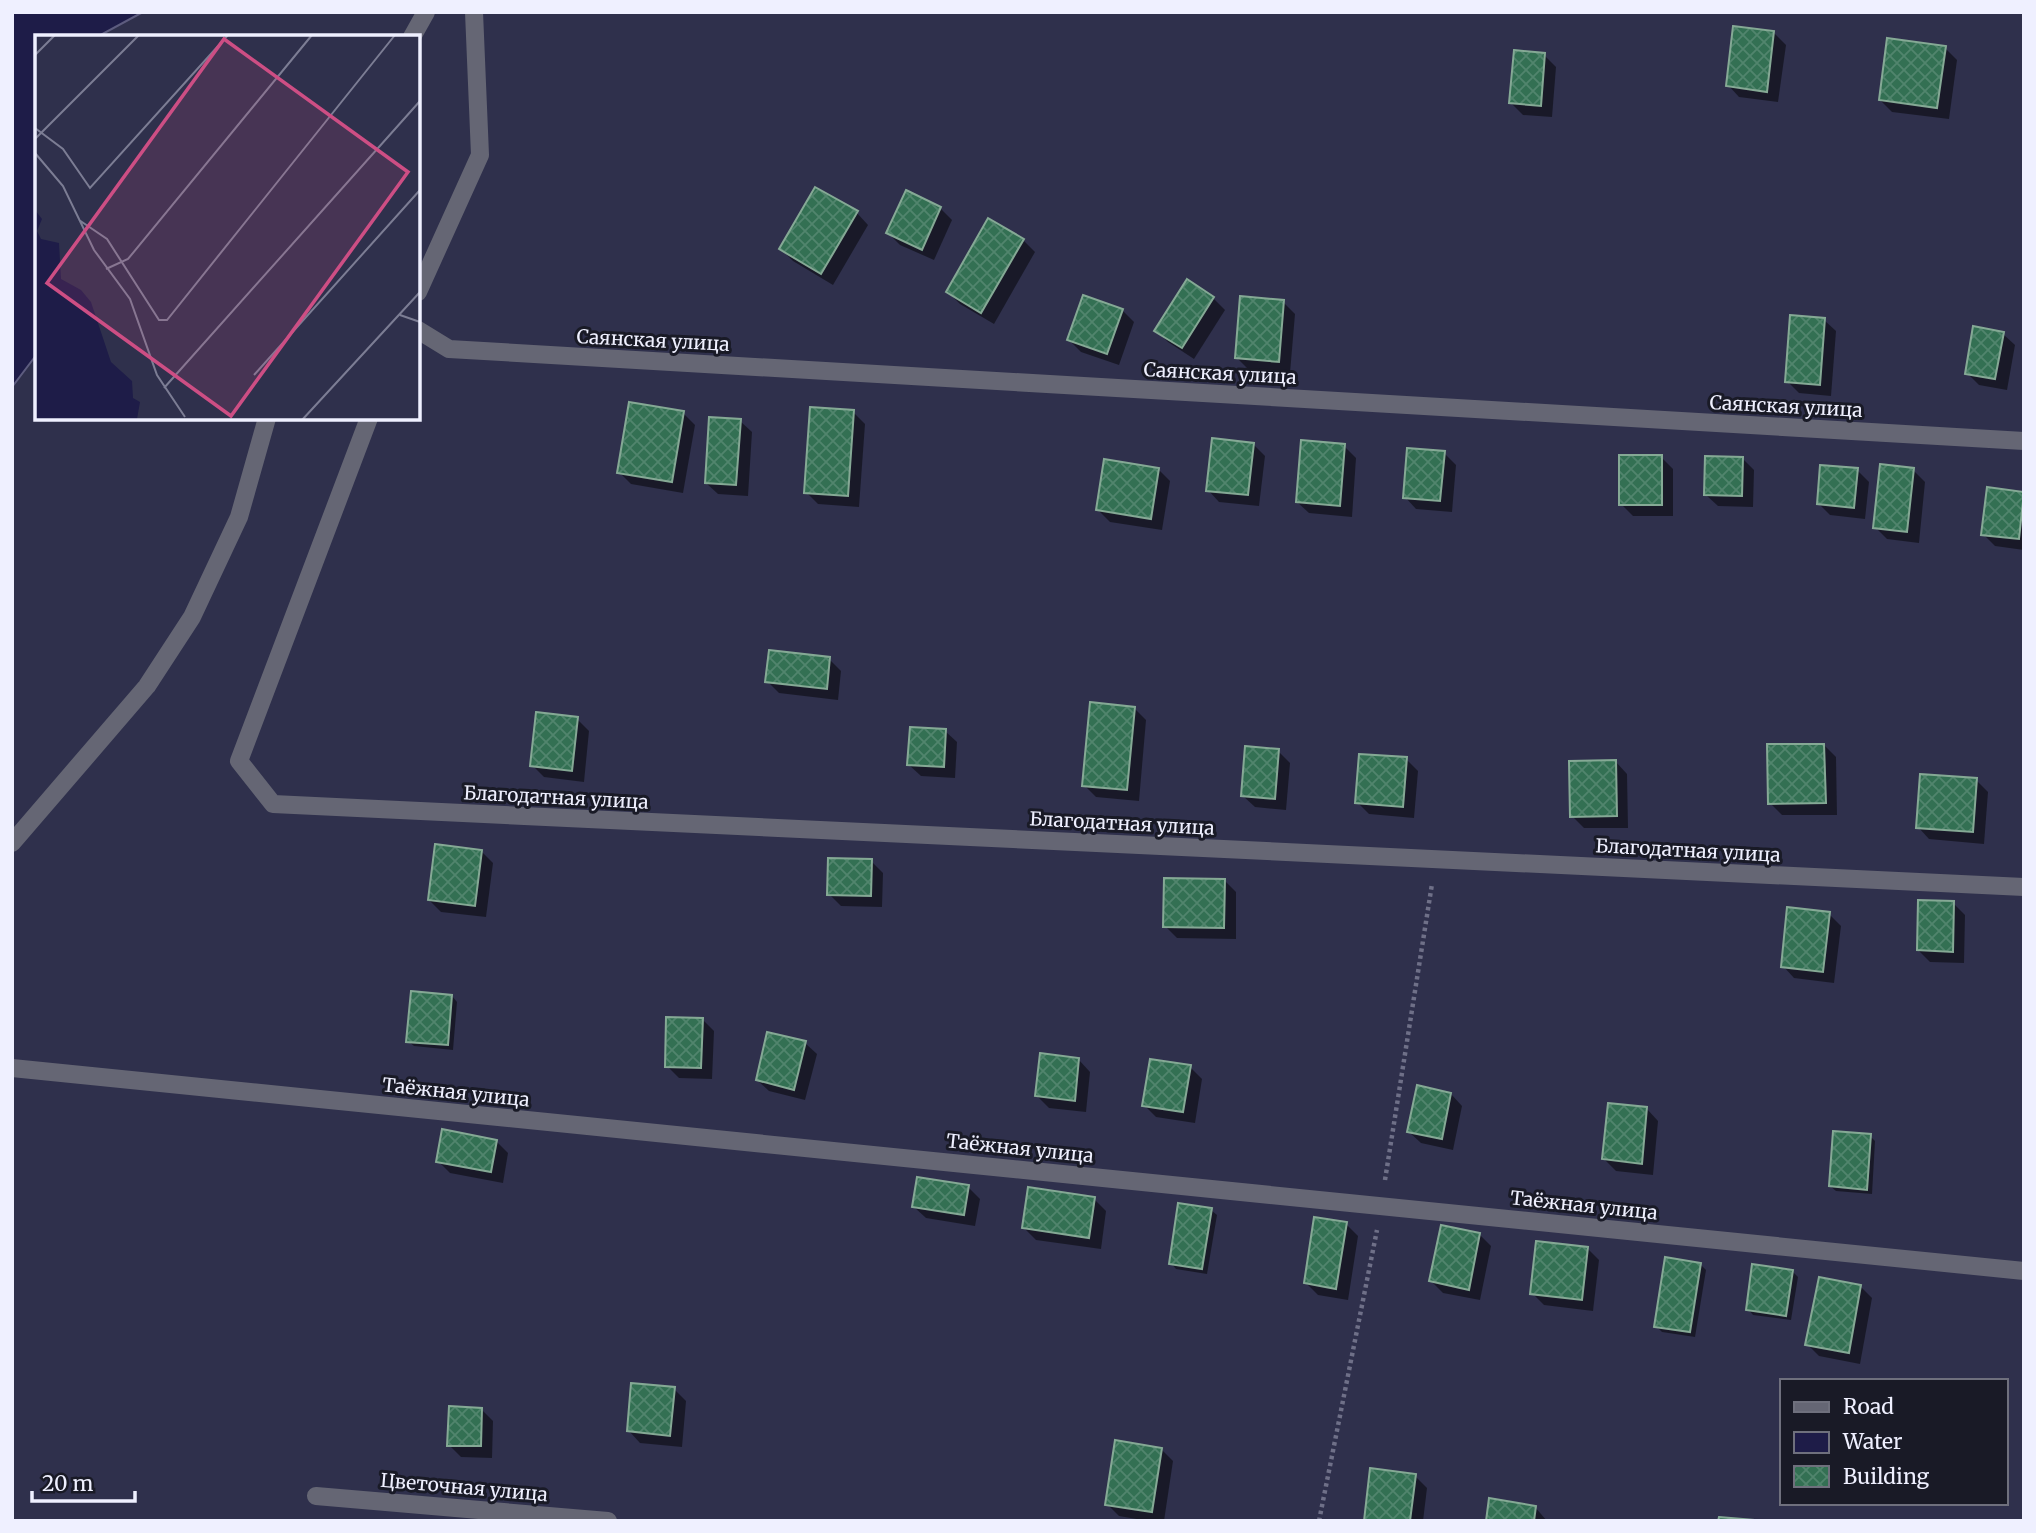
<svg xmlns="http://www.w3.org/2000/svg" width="2036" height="1533" viewBox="0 0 2036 1533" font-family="Merriweather,serif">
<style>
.water{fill:#1e1c48;stroke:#5d5c7f;stroke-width:2}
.shadow{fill:#0007}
.building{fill:url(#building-cross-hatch);stroke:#85a995;stroke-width:2}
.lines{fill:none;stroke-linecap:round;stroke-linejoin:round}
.path{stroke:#6f7088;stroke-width:4.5;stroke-dasharray:3.5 3.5;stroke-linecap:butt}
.minor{stroke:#656674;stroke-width:18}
.labels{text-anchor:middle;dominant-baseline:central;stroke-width:6;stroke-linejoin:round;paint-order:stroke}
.street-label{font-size:19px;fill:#eff0ff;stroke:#191a26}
.inset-road{fill:none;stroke:#7c7d94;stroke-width:2}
.view{fill:#cd4e84;fill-opacity:0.15;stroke:#cd4e84;stroke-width:3.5}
.inset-edge{fill:none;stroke:#eff0ff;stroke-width:3.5}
</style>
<defs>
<pattern id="building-cross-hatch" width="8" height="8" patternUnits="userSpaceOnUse" patternTransform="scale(1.75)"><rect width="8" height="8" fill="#337053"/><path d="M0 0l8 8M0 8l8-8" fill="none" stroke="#51856d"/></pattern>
</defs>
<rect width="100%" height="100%" fill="#2f304c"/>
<polygon class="water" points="12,12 143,12 97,37 37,37 37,354 12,387"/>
<g class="shadow">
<polygon points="1774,33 1786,45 1778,102 1739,97 1728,85"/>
<polygon points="1945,48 1957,60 1949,119 1892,112 1880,100"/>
<polygon points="1544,55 1556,67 1552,117 1523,115 1511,103"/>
<polygon points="906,192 940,208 952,220 934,260 900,245 888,233"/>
<polygon points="857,213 868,225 833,285 793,261 781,249"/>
<polygon points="1023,240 1035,252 994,324 960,304 948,292"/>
<polygon points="1213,298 1225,310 1194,359 1168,342 1156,330"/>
<polygon points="1283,302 1295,314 1290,373 1248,369 1236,357"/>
<polygon points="1122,310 1134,322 1119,365 1081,352 1069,340"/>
<polygon points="1824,320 1836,331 1831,396 1799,393 1787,381"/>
<polygon points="2003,334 2015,345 2007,390 1979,385 1967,373"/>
<polygon points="853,412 865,424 859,507 818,504 806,492"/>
<polygon points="683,413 695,425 683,493 631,484 619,472"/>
<polygon points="740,421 752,432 748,496 718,494 706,483"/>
<polygon points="1253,444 1265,456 1259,506 1219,502 1208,490"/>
<polygon points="1344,446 1356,458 1352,517 1309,513 1297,502"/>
<polygon points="1444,453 1456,465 1452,512 1416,509 1405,497"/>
<polygon points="1661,457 1673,469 1673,516 1633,516 1621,504"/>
<polygon points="1742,458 1754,470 1753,507 1718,506 1706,495"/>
<polygon points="1158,469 1170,481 1162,530 1110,522 1098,510"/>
<polygon points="1857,470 1869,482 1865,519 1830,515 1818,503"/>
<polygon points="1913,470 1925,482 1919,543 1887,539 1875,527"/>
<polygon points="2024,494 2024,550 1995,546 1983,534"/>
<polygon points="829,659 841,671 838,700 779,693 767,681"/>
<polygon points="1134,708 1146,720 1139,801 1096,797 1084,785"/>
<polygon points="577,719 589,731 584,782 544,777 532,765"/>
<polygon points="945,731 957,742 955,778 921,776 909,765"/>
<polygon points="1824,745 1836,757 1837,815 1782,815 1770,803"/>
<polygon points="1278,751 1290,763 1286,810 1255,807 1243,796"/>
<polygon points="1406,759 1418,771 1414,818 1369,814 1357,802"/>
<polygon points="1616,762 1627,774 1628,828 1584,828 1572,816"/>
<polygon points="1976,780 1988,792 1984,844 1929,839 1918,827"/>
<polygon points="481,851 493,863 486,917 441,912 429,900"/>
<polygon points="871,861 883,873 882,907 841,906 829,894"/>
<polygon points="1224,880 1236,892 1236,939 1177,938 1165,926"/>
<polygon points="1953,903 1965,915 1964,963 1930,962 1918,950"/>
<polygon points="1829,914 1841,926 1834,983 1794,978 1783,966"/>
<polygon points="452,996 457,1002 453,1050 414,1046 408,1041"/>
<polygon points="702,1019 714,1031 712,1079 679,1078 667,1066"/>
<polygon points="805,1043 817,1054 805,1100 769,1091 757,1080"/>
<polygon points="1079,1060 1090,1072 1086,1112 1049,1108 1037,1096"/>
<polygon points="1190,1067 1202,1079 1195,1123 1156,1117 1144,1105"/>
<polygon points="1451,1094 1462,1106 1453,1150 1421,1143 1409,1132"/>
<polygon points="1647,1109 1658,1121 1653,1175 1616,1171 1604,1159"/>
<polygon points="1870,1136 1875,1141 1872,1194 1836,1191 1830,1186"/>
<polygon points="496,1141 508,1153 503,1183 450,1173 438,1161"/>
<polygon points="968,1187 980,1199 975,1226 926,1218 914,1207"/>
<polygon points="1094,1199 1106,1211 1101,1249 1036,1240 1024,1228"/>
<polygon points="1211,1210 1217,1215 1207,1274 1176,1269 1171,1263"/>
<polygon points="1346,1224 1358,1236 1348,1300 1318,1295 1306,1283"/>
<polygon points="1479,1234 1491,1246 1480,1300 1443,1293 1431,1281"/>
<polygon points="1587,1248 1599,1260 1593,1311 1544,1305 1532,1293"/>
<polygon points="1700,1264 1706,1270 1695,1337 1662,1332 1656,1326"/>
<polygon points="1792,1271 1798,1277 1791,1320 1753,1315 1748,1309"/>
<polygon points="1861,1287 1872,1298 1860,1364 1819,1356 1807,1344"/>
<polygon points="674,1389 686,1401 682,1447 640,1443 629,1431"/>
<polygon points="481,1409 493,1421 492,1458 461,1457 449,1445"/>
<polygon points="1161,1449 1173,1461 1164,1521 1148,1521 1119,1516 1107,1504"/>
<polygon points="1415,1476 1427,1488 1423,1521 1366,1521"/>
<polygon points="1535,1507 1547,1521 1487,1521"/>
</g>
<g class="building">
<polygon points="1733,26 1774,31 1767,92 1726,86"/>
<polygon points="1887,38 1946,46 1937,108 1879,100"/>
<polygon points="1514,50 1545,53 1541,106 1509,103"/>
<polygon points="815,187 858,211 821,274 779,249"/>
<polygon points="906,190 941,207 922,250 886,233"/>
<polygon points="988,218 1024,239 981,313 946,292"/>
<polygon points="1187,279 1214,297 1182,348 1154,331"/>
<polygon points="1083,295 1123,309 1107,354 1067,340"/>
<polygon points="1240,296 1284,300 1279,362 1235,358"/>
<polygon points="1790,315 1825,318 1820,385 1785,382"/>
<polygon points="1973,326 2004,332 1995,379 1965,374"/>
<polygon points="629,402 684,411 672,482 617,473"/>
<polygon points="810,407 854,410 848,496 804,493"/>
<polygon points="709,417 741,419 736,485 705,483"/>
<polygon points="1212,438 1254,443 1248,495 1206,491"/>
<polygon points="1301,440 1345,444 1340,506 1296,502"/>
<polygon points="1407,448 1445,451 1440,501 1403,498"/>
<rect x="1619" y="455" width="43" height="50"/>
<polygon points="1705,456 1743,457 1742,496 1704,495"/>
<polygon points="1104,459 1159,468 1151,519 1096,510"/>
<polygon points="1880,464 1914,468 1907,532 1873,528"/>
<polygon points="1820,465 1858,468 1854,508 1817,504"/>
<polygon points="1987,487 2024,492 2019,539 1981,535"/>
<polygon points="769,650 830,657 827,689 765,682"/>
<polygon points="1090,702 1135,707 1127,790 1082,786"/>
<polygon points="536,712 578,717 572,771 530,766"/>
<polygon points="910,727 946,729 944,767 907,765"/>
<polygon points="1767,744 1824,744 1826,803 1768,804"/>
<polygon points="1245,746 1279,749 1275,799 1241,796"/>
<polygon points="1359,754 1407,757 1403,807 1355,803"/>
<polygon points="1616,760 1617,816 1570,817 1569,761"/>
<polygon points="1920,774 1977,778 1973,832 1916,828"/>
<polygon points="435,844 482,850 475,906 428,900"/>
<polygon points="828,858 872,859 871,896 827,895"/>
<polygon points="1164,878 1225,879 1224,928 1163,927"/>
<polygon points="1918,900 1954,901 1953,952 1917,950"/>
<polygon points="1787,907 1830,912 1823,972 1781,967"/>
<polygon points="411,991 452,995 448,1045 406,1042"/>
<polygon points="666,1017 703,1018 701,1068 665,1067"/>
<polygon points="767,1032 806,1041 794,1090 756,1080"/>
<polygon points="1040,1053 1079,1058 1075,1101 1035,1096"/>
<polygon points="1150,1059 1191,1065 1183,1112 1142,1106"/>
<polygon points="1417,1085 1451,1093 1442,1139 1407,1132"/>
<polygon points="1608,1103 1647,1107 1642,1164 1602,1159"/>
<polygon points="442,1129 497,1140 491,1172 436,1162"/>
<polygon points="1833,1131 1871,1134 1867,1190 1829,1186"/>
<polygon points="917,1177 969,1185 964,1215 912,1207"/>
<polygon points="1028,1187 1095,1197 1089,1238 1022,1228"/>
<polygon points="1178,1203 1212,1208 1202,1269 1169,1264"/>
<polygon points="1314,1217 1347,1222 1336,1289 1304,1283"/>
<polygon points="1441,1225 1480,1233 1469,1290 1429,1281"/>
<polygon points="1536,1241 1588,1247 1582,1300 1530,1294"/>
<polygon points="1665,1257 1701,1263 1690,1332 1654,1327"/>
<polygon points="1752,1264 1793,1270 1786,1316 1746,1310"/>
<polygon points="1819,1277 1861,1285 1849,1353 1805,1345"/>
<polygon points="631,1383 675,1387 670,1436 627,1431"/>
<polygon points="449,1406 482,1408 481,1446 447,1446"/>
<polygon points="1115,1440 1162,1448 1152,1512 1105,1505"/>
<polygon points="1370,1468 1416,1474 1410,1521 1364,1521"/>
<polygon points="1489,1498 1536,1506 1534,1521 1486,1521"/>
<polygon points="1719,1517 1754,1520 1754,1521 1718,1521"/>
</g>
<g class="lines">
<g class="path">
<polyline points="1385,1180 1432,884"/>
<polyline points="1319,1521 1377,1230"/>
</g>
<g class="minor">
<polyline points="412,37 426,12"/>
<polyline points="418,292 480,155 474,12"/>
<polyline points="418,330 449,349 2024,441"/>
<polyline points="369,418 239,761 273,804 2024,887"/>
<polyline points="12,843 147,686 192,617 239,517 267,418"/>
<polyline points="12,1068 2024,1271"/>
<polyline points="316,1496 608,1521"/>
</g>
</g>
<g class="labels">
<g class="street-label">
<text transform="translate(653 340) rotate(3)">Саянская улица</text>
<text transform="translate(1220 373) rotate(3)">Саянская улица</text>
<text transform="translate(1786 406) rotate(3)">Саянская улица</text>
<text transform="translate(556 797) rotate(3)">Благодатная улица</text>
<text transform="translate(1122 823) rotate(3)">Благодатная улица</text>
<text transform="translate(1688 850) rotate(3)">Благодатная улица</text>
<text transform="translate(456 1092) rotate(6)">Таёжная улица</text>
<text transform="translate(1020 1148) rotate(6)">Таёжная улица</text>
<text transform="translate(1584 1205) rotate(6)">Таёжная улица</text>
<text transform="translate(464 1487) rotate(5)">Цветочная улица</text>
</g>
</g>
<g transform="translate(35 35)">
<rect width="385" height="385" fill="#2f304c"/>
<path d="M 0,175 L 7,184 L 2,196 L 6,204 L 24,208 L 26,244 L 46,255 L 56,267 L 76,327 L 97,346 L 98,363 L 105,367 L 102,384 L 0,385 Z" fill="#1e1c48"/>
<path class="inset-road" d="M 0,20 L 20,0M 0,93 L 28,114 L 55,153 L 193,0M 0,104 L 104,0M 0,118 L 28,151 L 59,215 L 95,264 L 122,340 L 150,382M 44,185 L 72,204 L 124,285 L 132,285 L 360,0M 71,234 L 93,224 L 277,0M 365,280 L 385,287M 219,340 L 385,155M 129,353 L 385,66M 267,385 L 385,257"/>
<path class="view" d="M 189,4 L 373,137 L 196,381 L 12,248 Z"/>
<rect width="385" height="385" class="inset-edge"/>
</g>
<rect width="2036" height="1533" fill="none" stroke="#eff0ff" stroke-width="28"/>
<rect x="1780" y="1379" width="228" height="126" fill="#191a26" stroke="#6f707d" stroke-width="2"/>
<rect x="1794" y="1402" width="35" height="10" fill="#656674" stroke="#6f707d" stroke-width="2"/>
<text x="1843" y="1414" font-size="21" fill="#eff0ff">Road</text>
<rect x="1794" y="1432" width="35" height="21" fill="#1e1c48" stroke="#6f707d" stroke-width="2"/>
<text x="1843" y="1449" font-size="21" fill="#eff0ff">Water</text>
<rect x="1794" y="1466" width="35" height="21" fill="url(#building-cross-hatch)" stroke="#6f707d" stroke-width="2"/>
<text x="1843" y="1484" font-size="21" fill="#eff0ff">Building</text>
<path d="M32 1491v10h103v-10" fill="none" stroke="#eff0ff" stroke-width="3.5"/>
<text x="42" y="1491" font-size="21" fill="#eff0ff" stroke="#191a26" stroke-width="5" paint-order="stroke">20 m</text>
</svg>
